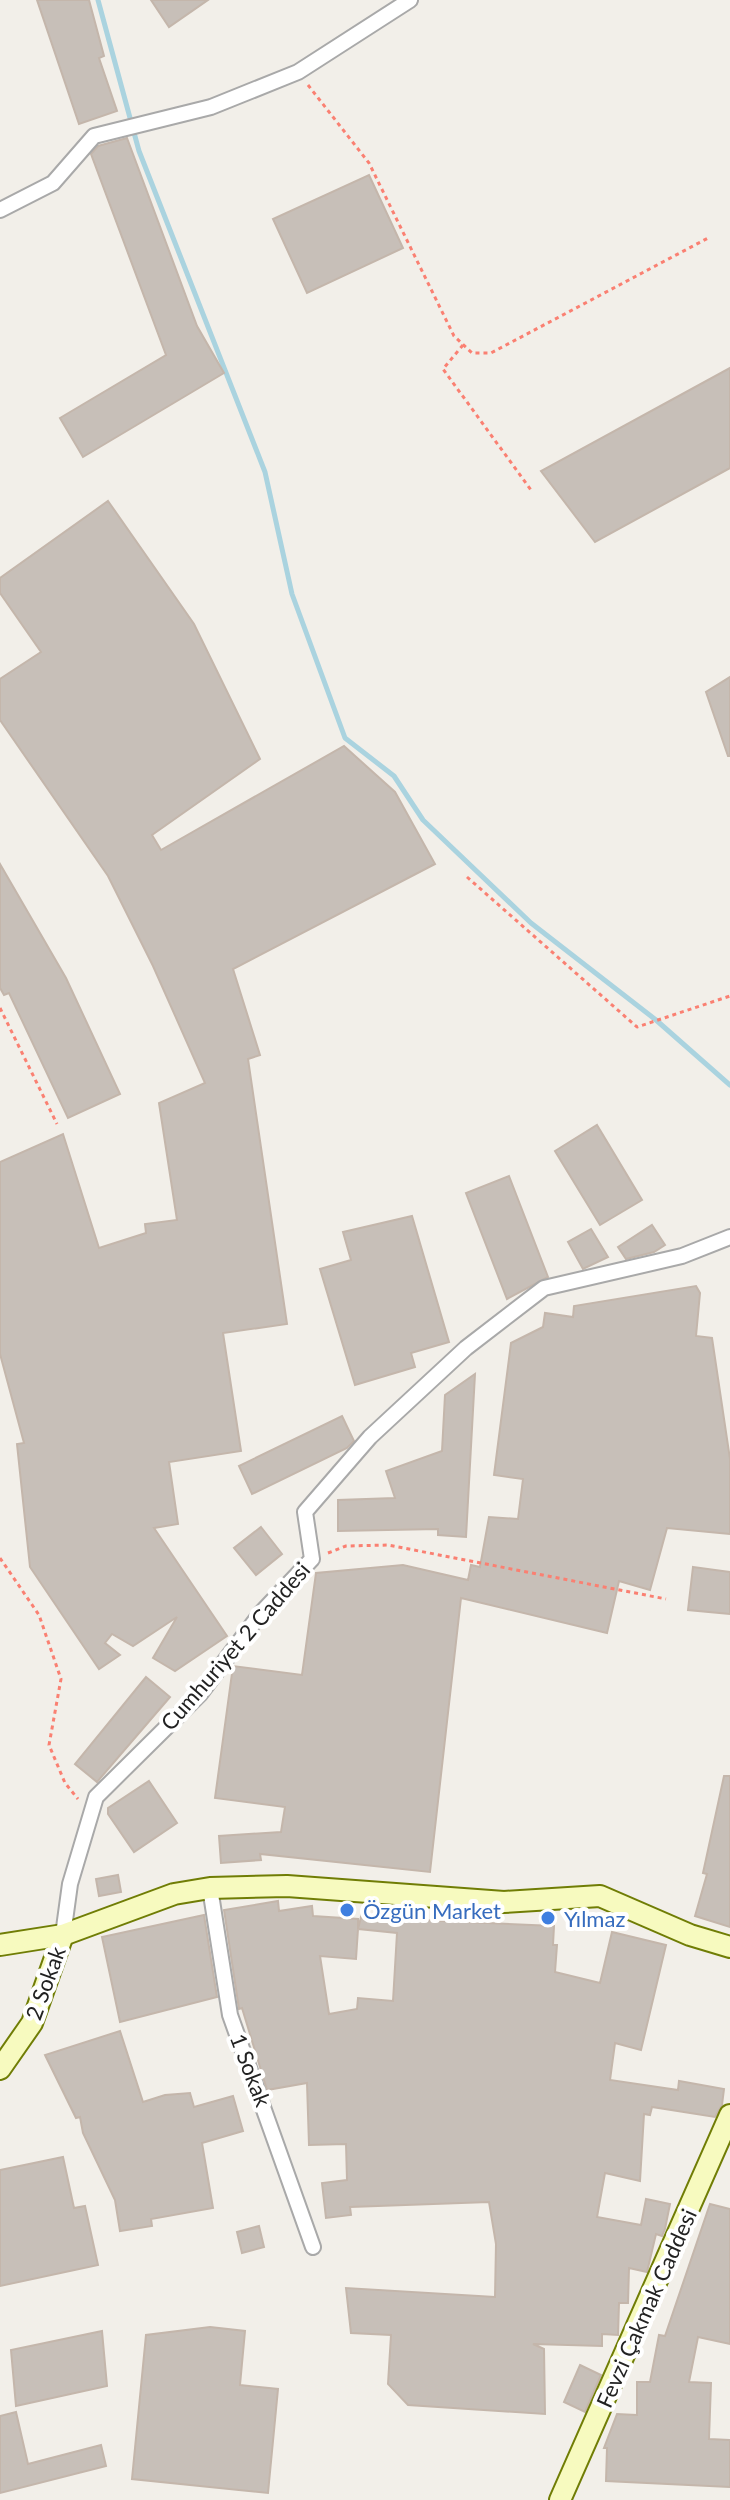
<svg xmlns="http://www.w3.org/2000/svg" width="730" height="2500" viewBox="0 0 730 2500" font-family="Lato,sans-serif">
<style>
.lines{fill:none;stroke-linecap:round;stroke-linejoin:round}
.stream{stroke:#aad3df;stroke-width:5}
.building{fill:#c7bfb8;stroke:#c4b6ab;stroke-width:2;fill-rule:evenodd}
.street-casing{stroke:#a9a9a9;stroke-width:18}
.secondary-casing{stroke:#707d05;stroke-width:24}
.path{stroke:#fa8072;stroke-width:3;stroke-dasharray:4 4;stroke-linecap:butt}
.street{stroke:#fff;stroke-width:14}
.secondary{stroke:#f7fabf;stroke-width:20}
.shop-dot{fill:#3f7fe0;stroke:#fff;stroke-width:3}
.labels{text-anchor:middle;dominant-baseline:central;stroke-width:8;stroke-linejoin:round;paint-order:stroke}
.street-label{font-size:22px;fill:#222;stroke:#fff}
.shop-label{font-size:22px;fill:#366cbe;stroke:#fff;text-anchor:start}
</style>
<rect width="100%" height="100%" fill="#f2efe9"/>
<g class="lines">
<polyline class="stream" points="98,0 139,151 265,472 292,594 345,738 394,776 423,820 531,923 656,1020 730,1085"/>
</g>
<g class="building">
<polygon points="37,0 89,0 104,56 99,58 117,111 79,124"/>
<polygon points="151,0 208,0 169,27"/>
<polygon points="127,138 197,326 224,373 83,457 60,418 166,355 91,154 98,146"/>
<polygon points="369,175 403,248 307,293 273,219"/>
<polygon points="730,368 730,468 595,542 541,471"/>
<polygon points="108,501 194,624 260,759 152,835 161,850 344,746 395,792 435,864 233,969 260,1055 248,1059 287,1324 223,1333 241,1451 169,1462 178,1524 154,1528 227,1636 175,1671 153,1658 177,1617 133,1646 112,1634 105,1643 120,1655 99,1669 30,1567 17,1444 24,1443 0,1354 0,1162 63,1134 99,1248 146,1233 145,1224 177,1220 159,1103 205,1083 153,966 108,876 0,720 0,679 41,652 0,593 0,578"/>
<polygon points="730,677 730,756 728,756 706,692"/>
<polygon points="0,864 66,978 120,1094 68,1118 9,993 4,995 0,988"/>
<polygon points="597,1125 642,1200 600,1225 555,1151"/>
<polygon points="509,1176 548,1277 507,1299 466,1193"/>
<polygon points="412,1216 449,1342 411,1353 415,1367 355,1385 320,1269 351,1260 343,1232"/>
<polygon points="652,1225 665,1245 654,1252 626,1259 618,1247"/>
<polygon points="591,1229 608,1257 583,1269 568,1242"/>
<polygon points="696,1286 700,1293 696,1336 712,1338 730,1459 730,1534 667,1528 650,1590 619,1581 607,1633 461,1598 430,1872 260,1854 261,1860 221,1863 219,1836 281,1832 285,1807 215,1798 233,1666 302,1675 316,1573 403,1565 468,1580 471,1565 480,1567 489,1517 518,1519 523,1479 494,1475 511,1343 543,1327 545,1313 573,1317 574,1306"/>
<polygon points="475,1374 466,1537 438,1535 438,1529 338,1531 338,1500 395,1498 386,1471 442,1451 445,1395"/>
<polygon points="342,1416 354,1441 347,1448 252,1494 239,1466"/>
<polygon points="261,1527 282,1554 256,1575 234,1548"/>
<polygon points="693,1567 730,1572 730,1614 688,1610"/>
<polygon points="146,1677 170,1697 97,1782 75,1764"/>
<polygon points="724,1776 730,1776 730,1927 695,1916 707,1874 703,1873"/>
<polygon points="149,1781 177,1823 134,1852 108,1814 108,1808"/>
<polygon points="118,1875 121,1892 99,1896 96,1879"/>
<path d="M 278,1901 L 279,1911 L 312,1906 L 313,1916 L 358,1919 L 358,1929 L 362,1913 L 397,1919 L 554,1926 L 553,1945 L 557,1945 L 555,1972 L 600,1983 L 612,1932 L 666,1945 L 641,2050 L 615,2043 L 610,2080 L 678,2090 L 679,2081 L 724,2089 L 722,2105 L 715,2117 L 652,2107 L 650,2115 L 644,2114 L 640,2181 L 605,2173 L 597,2217 L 641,2225 L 646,2199 L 670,2204 L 665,2229 L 662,2236 L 656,2234 L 647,2272 L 629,2268 L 628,2303 L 619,2303 L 618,2335 L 602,2334 L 602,2346 L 533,2344 L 544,2349 L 545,2414 L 408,2405 L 388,2384 L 391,2335 L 351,2333 L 346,2288 L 495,2297 L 496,2244 L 489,2202 L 350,2207 L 351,2215 L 326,2218 L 322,2183 L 347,2180 L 346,2144 L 309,2145 L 307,2083 L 267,2090 L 242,2008 L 239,2009 L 224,1910 ZM 358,1929 L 397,1933 L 393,2001 L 358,1998 L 357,2009 L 329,2014 L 320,1956 L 356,1959 Z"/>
<polygon points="204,1915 217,1997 120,2022 102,1937"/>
<polygon points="120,2031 143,2102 165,2095 190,2093 194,2107 233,2096 243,2131 202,2143 213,2208 151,2219 152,2226 120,2231 115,2200 83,2133 80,2117 76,2118 45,2055"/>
<polygon points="63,2157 74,2208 85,2206 98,2265 0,2286 0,2170"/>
<polygon points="710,2204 730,2209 730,2344 698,2337 689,2382 711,2383 709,2439 730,2440 730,2487 606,2481 607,2448 604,2448 617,2414 637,2415 637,2382 650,2382 659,2335 665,2336"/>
<polygon points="259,2226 264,2247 242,2253 237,2232"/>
<polygon points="210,2327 245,2331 240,2385 278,2389 268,2493 132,2479 146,2335"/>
<polygon points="102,2331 107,2386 16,2406 11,2350"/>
<polygon points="580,2365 601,2375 585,2412 564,2402"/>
<polygon points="16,2412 28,2464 101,2445 106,2466 0,2493 0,2416"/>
</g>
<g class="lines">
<g class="street-casing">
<g id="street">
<polyline points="0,210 53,183 94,136 211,107 298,72 410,0"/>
<polyline points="210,1888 230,2015 313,2247"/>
<polyline points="63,1935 70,1884 96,1797 200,1694 261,1613 312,1559 305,1512 370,1437 466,1348 544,1288 682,1256 730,1237"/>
</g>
</g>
<g class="secondary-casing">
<g id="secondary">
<polyline points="0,1945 63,1935 174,1894 210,1888 287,1886 504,1902 600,1896 690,1935 730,1947"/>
<polyline points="0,2069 32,2023 63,1935"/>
<polyline points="560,2500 730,2115"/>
</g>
</g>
<g class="path">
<polyline points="308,85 369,163 454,336 472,353 491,353 710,237"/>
<polyline points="463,345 443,369 531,490"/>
<polyline points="467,877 637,1027 730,996"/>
<polyline points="0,1008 57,1124"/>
<polyline points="328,1553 346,1546 388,1545 666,1599"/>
<polyline points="0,1558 39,1615 61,1679 49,1745 65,1783 78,1799"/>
</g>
<use href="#street" class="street"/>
<use href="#secondary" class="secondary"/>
</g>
<g class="shop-dot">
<circle cx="347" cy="1910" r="8"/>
<circle cx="548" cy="1918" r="8"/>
</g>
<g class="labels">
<g class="street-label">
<text transform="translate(235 1646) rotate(-49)">Cumhuriyet 2 Caddesi</text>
<text transform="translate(45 1983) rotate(-70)">2 Sokak</text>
<text transform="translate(251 2070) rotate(69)">1 Sokak</text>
<text transform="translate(646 2308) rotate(-66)">Fevzi Çakmak Caddesi</text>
</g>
<g class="shop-label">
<text x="363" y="1910">Özgün Market</text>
<text x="564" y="1918">Yılmaz</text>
</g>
</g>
</svg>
